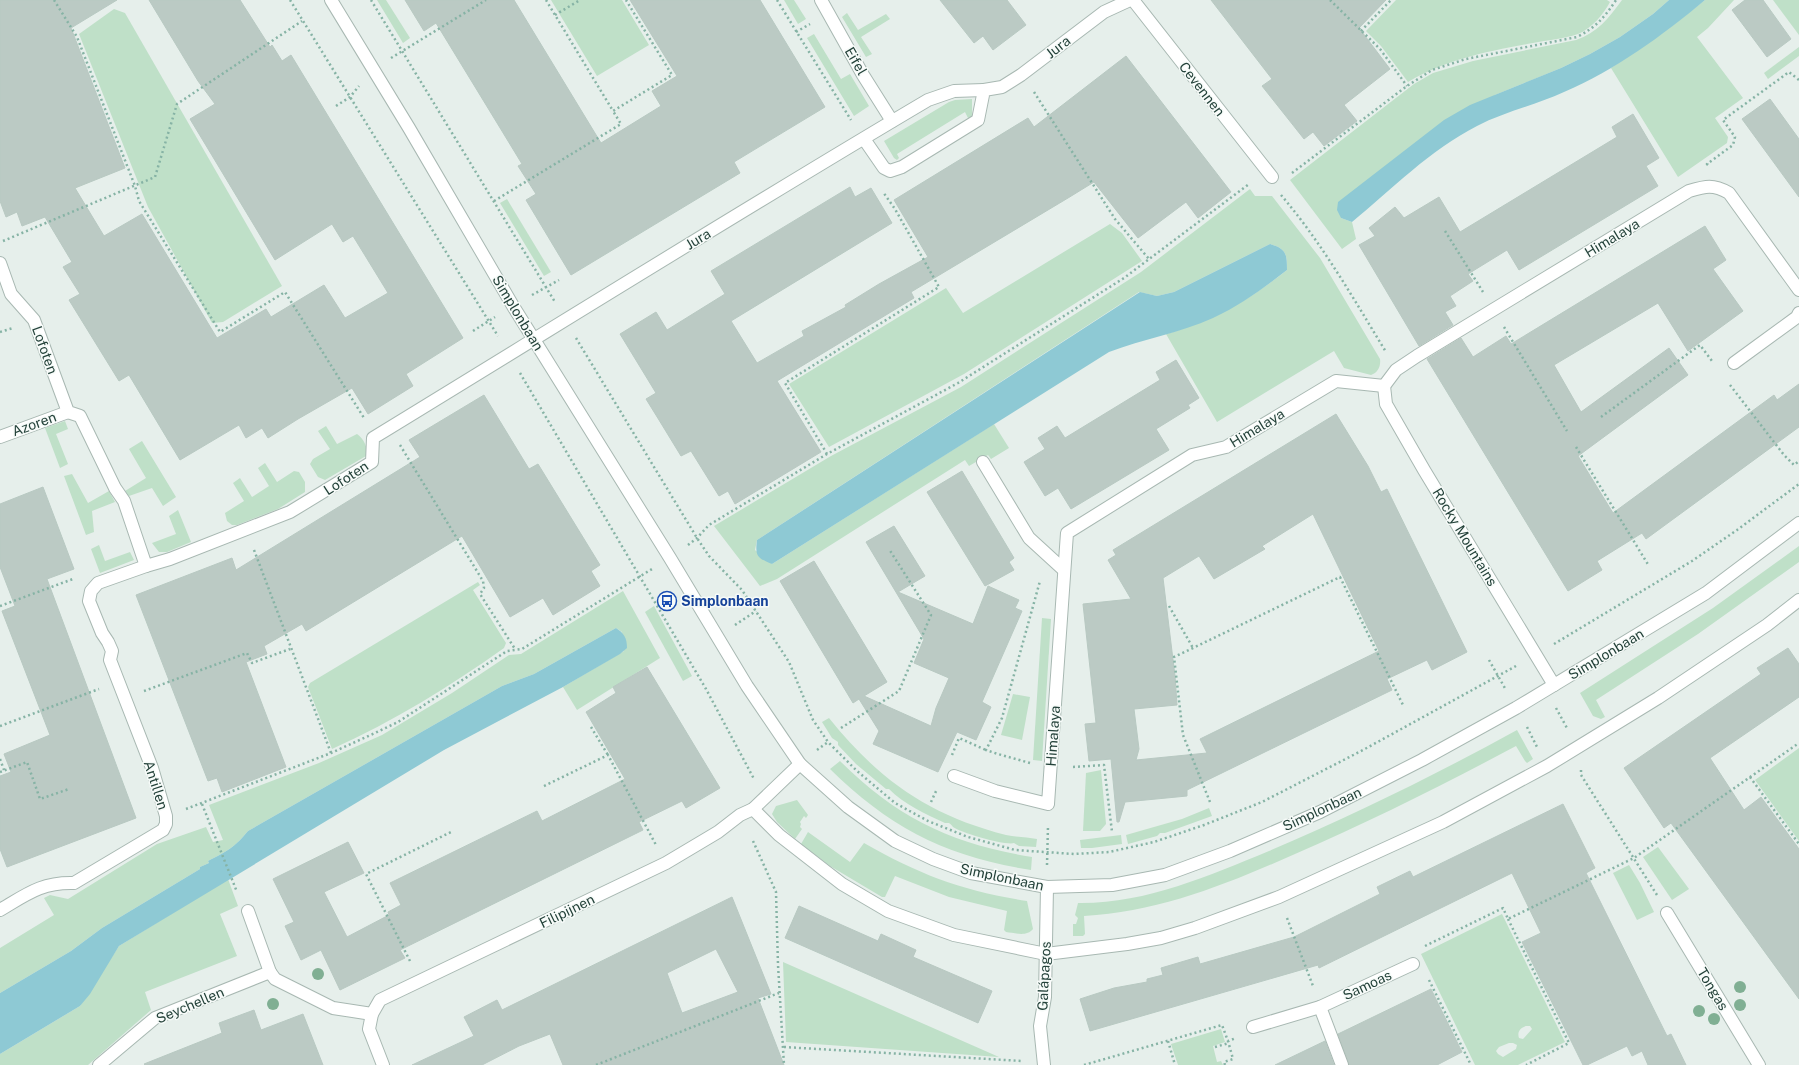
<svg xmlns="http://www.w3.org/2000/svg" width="1799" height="1065" viewBox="0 0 1799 1065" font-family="'Public Sans',sans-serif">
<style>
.green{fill:#bfe0c8;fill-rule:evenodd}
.water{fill:#8ec9d4}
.building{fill:#bbcac4;stroke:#b8c9c2;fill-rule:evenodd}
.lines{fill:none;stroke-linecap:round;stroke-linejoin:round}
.minor-casing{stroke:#a8b8b2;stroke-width:14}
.path{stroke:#86b3a5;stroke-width:2.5;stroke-dasharray:2 3;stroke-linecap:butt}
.minor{stroke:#fff;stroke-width:12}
.tree{fill:#80af93}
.labels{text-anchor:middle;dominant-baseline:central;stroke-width:3;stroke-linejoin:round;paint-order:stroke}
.street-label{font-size:14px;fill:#24423a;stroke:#f7fbf9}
.transit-label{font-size:14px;font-weight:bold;fill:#164399;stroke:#f7fbf9;text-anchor:start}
</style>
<rect width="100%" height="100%" fill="#e6efeb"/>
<g class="green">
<polygon points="377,0 386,0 410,38 403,43"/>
<polygon points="551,0 622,0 649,45 597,76"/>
<polygon points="784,0 794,0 806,19 798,24"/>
<path d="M 1396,0 L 1607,0 L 1610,2 C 1604,14 1591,29 1578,34 C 1564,39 1547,40 1533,43 C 1486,52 1450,58 1408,82 L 1381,46 L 1366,31 Z"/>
<path d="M 1622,0 L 1669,0 L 1653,14 L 1620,37 L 1590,54 L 1561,68 L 1495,95 L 1341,218 L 1352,222 L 1356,239 L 1342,249 L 1290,180 L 1414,84 L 1433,73 L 1473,61 L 1576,40 C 1597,33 1609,18 1622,0 Z"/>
<polygon points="1705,0 1734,0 1708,28 1697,37 1743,98 1715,118 1728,137 1727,143 1678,177 1611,68 1672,26"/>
<polygon points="1773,0 1799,0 1799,35"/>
<polygon points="114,9 125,13 282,286 223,322 212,323 148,207 79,34"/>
<polygon points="847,13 858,30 886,14 890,19 861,37 872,54 866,57 842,17"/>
<polygon points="814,34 841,79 850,74 869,106 854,116 807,38"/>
<polygon points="1799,47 1799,56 1768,79 1764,73"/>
<polygon points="972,99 972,117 968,118 965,112 897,154 899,158 897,160 894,158 884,141 949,102 955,100"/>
<path d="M 1250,189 L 1255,196 L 1272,196 L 1320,258 L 1380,359 C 1381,366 1378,373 1371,375 L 1344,368 L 1334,351 L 1217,422 L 1166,334 C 1216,319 1246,302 1287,270 C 1287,253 1286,249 1270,244 L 1174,292 L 1157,296 L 1139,292 L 757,540 L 755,550 L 772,564 L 994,424 L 1009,448 L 991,459 L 988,455 L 969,466 L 965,460 L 777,579 L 760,586 L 714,526 L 831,456 L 961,387 L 1141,272 Z"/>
<polygon points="507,199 551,272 544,276 500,203"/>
<polygon points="1110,224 1122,233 1142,261 964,374 829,447 789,384 946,288 963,313"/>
<polygon points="65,421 68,429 56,434 68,464 60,468 45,428"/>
<path d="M 326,426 L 337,444 L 357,434 C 363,438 369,448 366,456 L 325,480 L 318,477 L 310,464 L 313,459 L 330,449 L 318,431 Z"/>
<polygon points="142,441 176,497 163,506 152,488 129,496 125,491 146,478 129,449"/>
<polygon points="265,463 277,482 294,471 299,472 305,482 305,492 278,509 237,525 232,525 227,521 225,513 244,501 233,483 240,478 252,497 269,486 258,468"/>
<polygon points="72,474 88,503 109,491 115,502 92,511 94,532 86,535 64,476"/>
<polygon points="178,510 191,542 167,552 159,552 152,543 176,534 169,516"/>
<polygon points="99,545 105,561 130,552 134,560 100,573 91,549"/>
<polygon points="1799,546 1799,562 1698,634 1596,700 1605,717 1601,719 1593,716 1580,693 1713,608"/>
<path d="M 478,582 L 480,585 L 473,590 L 506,643 L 504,648 C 449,687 394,721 332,749 L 308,687 L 310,683 Z"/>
<path d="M 623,591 L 660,658 L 577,710 L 563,687 L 624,651 L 622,632 L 616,628 L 534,674 L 502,686 L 248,831 C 235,847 226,852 208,861 L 209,863 L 200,867 L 200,869 L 102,928 L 71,951 L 0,993 L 0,948 L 54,915 L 44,898 L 50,895 L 68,899 L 157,844 L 206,827 L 213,842 L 223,840 L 209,805 L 319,763 L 382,735 L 452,693 L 509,655 L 521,654 Z"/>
<polygon points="654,606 692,676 683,681 645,612"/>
<polygon points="1042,618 1051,619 1042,761 1033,760"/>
<polygon points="1013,694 1030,697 1022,740 1001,735"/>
<path d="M 829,718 C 879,780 928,815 1006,835 C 1016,837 1027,837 1037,839 L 1036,847 L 1019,846 L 1014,843 C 1007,846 961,833 953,827 C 952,826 951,824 949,823 L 945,823 C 925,814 904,804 889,789 L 886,789 L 856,764 L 838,745 L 838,742 L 832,738 L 822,722 Z"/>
<path d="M 1517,730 L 1533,759 L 1527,763 L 1525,761 L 1516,746 C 1443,785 1371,821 1295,854 C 1227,884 1159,912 1084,916 L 1085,934 L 1083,936 L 1073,936 L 1073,924 L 1076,924 L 1078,918 L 1075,915 L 1078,903 C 1145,904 1208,876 1269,851 C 1354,815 1437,774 1517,730 Z"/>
<polygon points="1799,748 1799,841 1755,780"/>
<path d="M 840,761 C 897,818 952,844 1032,857 L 1031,870 C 947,857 890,828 830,769 Z"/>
<polygon points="1101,770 1106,824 1100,831 1083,831 1086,773"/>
<polygon points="797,800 808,815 806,818 804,816 800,822 801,824 800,827 802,829 795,839 777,822 772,814 776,806"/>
<polygon points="1209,808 1212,816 1165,833 1160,833 1157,836 1128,844 1126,835 1182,819"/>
<path d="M 808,832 L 850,862 L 864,843 C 920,875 963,891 1027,901 L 1033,929 C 1027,937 1015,933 1006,932 L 1004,930 L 1007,911 L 949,897 L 895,876 L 885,897 L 882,897 L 830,866 L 801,844 Z"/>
<polygon points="1121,835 1122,844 1092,848 1081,848 1080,840"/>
<polygon points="1658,847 1689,889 1672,900 1643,857"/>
<polygon points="1629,865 1640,883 1654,912 1637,920 1613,873"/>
<polygon points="228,879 238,906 220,914 237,956 145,992 151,1010 88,1065 0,1065 0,1054 80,1006 119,946"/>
<path d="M 1502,914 L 1565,1042 L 1518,1065 L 1475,1065 L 1421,954 ZM 1526,1026 L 1530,1026 L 1532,1029 L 1523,1039 L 1519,1038 C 1517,1032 1520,1028 1526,1026 ZM 1509,1043 L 1513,1043 L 1517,1045 L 1516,1049 L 1503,1057 L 1498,1054 L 1496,1051 L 1499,1047 Z"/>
<polygon points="783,962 999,1057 786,1042"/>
<polygon points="1221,1029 1225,1042 1213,1046 1217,1062 1221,1061 1223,1065 1178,1065 1171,1044"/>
</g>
<g class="water">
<path d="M 1669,0 L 1705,0 C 1662,36 1615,70 1564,92 C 1536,105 1504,112 1477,126 C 1430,150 1392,189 1352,222 L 1341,218 L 1337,210 L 1338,202 L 1444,120 L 1470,105 L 1561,68 L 1590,54 L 1620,37 L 1653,14 Z"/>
<path d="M 1270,244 C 1286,249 1287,253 1287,270 C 1264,288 1241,305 1213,318 C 1180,333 1143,339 1109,352 L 772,564 C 757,558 755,556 757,540 L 1140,292 L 1157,296 L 1174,292 Z"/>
<path d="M 616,628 C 624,633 627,638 627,648 L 620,654 L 563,687 L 444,750 L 119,946 L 90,994 L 80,1006 L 0,1054 L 0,993 L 71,951 L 102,928 L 200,869 L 200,867 L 209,863 L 208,861 C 226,852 235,847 248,831 L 502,686 L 534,674 Z"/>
</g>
<g class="building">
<polygon points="0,0 117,0 71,28 125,168 75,188 104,236 142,214 217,338 266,309 271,317 324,285 345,318 388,293 353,236 343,242 332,224 275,260 190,119 215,104 198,81 149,0 240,0 270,47 272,45 282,61 291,55 463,338 406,374 413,386 368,414 352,388 298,419 268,438 262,428 246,438 239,425 180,460 129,375 119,381 69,300 80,294 63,267 72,262 45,217 22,226 17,212 6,217 0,201"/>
<polygon points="405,0 514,0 601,143 661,106 652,91 677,76 630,0 760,0 825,107 734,162 740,173 571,275 526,200 536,194 518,166 522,164 494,118 436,23 424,31"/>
<polygon points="940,0 1007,0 1026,25 993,50 983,36 974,43"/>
<polygon points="1211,0 1386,0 1359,28 1390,69 1344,105 1357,121 1324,146 1313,132 1304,139 1262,86 1272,79"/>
<polygon points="1745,0 1763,0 1791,39 1767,57 1732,10"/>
<polygon points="1126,56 1231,192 1198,218 1186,202 1138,238 1094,182 1068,198 911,292 914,298 777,381 821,452 735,504 728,491 719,496 691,451 681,456 659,420 646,399 656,393 620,334 656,312 667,330 725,294 711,271 850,187 855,197 871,188 892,223 731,321 757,363 804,336 802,331 846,307 845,305 879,284 928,257 894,200 1028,118 1034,127"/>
<polygon points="1770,99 1799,139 1799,197 1742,119"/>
<polygon points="1633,114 1659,158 1646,166 1658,186 1519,270 1507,250 1468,274 1473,281 1450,296 1456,306 1445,312 1453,325 1419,346 1359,245 1375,236 1369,228 1395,207 1404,218 1439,197 1460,232 1617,137 1612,127"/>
<polygon points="1705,226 1726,260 1713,269 1743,311 1688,351 1658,303 1554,365 1581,412 1669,348 1688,375 1578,456 1613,513 1774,395 1777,400 1799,384 1799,427 1646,539 1642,533 1597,561 1602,570 1568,591 1427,359 1461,338 1473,357 1506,336 1511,344"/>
<polygon points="1176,360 1199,398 1188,405 1190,408 1156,429 1169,450 1071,509 1058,488 1045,496 1024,462 1045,449 1038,438 1057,426 1065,438 1160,380 1156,372"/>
<polygon points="484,395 529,469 538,464 600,565 591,571 600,586 553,615 543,598 510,617 462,536 306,631 302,624 264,646 267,654 246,662 286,767 222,792 217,778 208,781 136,595 232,558 236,570 420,457 409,440"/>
<path d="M 1336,414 L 1368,466 L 1381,492 L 1387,489 L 1467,652 L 1432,670 L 1427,660 L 1387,679 L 1392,690 L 1187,790 L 1187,796 L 1125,802 L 1119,822 L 1117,822 L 1111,759 L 1089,761 L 1085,724 L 1096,723 L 1083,604 L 1131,599 L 1108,560 L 1116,555 L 1113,550 ZM 1313,514 L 1379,651 L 1200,739 L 1207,753 L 1136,760 L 1139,749 L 1134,709 L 1177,705 L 1175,676 L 1163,578 L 1199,556 L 1214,579 L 1265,549 L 1262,546 Z"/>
<polygon points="962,471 1014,558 1009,562 1014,570 985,586 927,492"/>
<polygon points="43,487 74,569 47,579 136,818 7,867 0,849 0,776 11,772 4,754 50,735 2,611 15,606 0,567 0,504"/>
<polygon points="894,526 925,576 898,592 973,624 988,586 1019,600 1015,608 1022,611 982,702 991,707 976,740 957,732 938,772 873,744 879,731 859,699 853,703 780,581 814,561 887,682 864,696 931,726 936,708 949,678 914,663 924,639 866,542"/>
<polygon points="1788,648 1799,664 1799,697 1710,758 1744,810 1761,797 1799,849 1799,999 1671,823 1664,828 1624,768 1761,674 1757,668"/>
<polygon points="647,667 720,788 686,808 682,801 639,822 643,830 400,950 405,958 340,990 321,950 301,960 285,926 294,922 273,879 348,842 364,873 324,892 347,937 389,915 388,912 401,905 390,883 537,811 542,821 625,779 586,712 616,693 613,687"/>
<polygon points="1563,804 1595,868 1586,873 1667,1036 1671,1034 1686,1065 1648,1065 1642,1051 1632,1056 1627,1046 1587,1065 1583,1065 1522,942 1541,933 1512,873 1319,968 1318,965 1090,1031 1080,999 1114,988 1147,982 1147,979 1163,975 1161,968 1198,957 1200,964 1294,937 1380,894 1377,887 1410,871 1413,877"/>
<path d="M 732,897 L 771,994 L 758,998 L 784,1065 L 563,1065 L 550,1034 L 519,1046 L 482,1065 L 412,1065 L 474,1036 L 464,1017 L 497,1000 L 502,1010 ZM 716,949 L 738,992 L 682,1013 L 667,973 Z"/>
<polygon points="799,906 878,941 881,934 916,950 913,957 992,991 978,1023 785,938"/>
<polygon points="1431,989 1462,1052 1437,1065 1349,1065 1338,1034"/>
<polygon points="254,1010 261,1030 303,1014 323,1065 145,1065 144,1064 222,1033 219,1023"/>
<polygon points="1325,1041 1334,1065 1275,1065"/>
</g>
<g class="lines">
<g class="minor-casing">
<g id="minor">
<polyline points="331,0 409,128 513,306 670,558 747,686 800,764 848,807 895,841 933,859 971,873 1047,887 1112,885 1165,875 1230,851 1320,812 1422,760 1516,708 1706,593 1799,523"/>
<polyline points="821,0 863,75 892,121"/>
<polyline points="1133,0 1272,177"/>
<polyline points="864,139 884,168 890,171 902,167 978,120 984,90 1002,87 1021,75 1104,12 1130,0"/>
<path d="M 0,263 L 11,294 L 34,320 L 68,412 L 80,416 L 115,488 L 124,501 L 146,566 L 170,559 L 290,512 L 372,462 L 373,438 C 558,325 742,210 928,100 L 954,91 L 984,90"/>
<polyline points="1734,363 1797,317 1799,313"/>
<path d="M 1384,386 L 1396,370 L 1417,356 L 1689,191 C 1706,186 1713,184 1729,193 L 1799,290"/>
<polyline points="1384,386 1386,404 1424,470 1554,685"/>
<polyline points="0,437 68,412"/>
<polyline points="983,462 1029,538 1064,570"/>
<polyline points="954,776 995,791 1048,804 1067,533 1192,455 1226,447 1336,381 1384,386"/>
<polyline points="753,809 779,835 842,884 888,911 954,935 1046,954 1127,944 1161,938 1195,928 1279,897 1443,822 1547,766 1658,698 1767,625 1799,600"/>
<path d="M 0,910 C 27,894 42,882 74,883 L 163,830 L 166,824 L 166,816 L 152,768 L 110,660 L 112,651 L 108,642 L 102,633 L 89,601 L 91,591 L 98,583 L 146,566"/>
<polyline points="248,911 270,972"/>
<polyline points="1667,913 1759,1065"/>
<polyline points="1320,1007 1342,1065"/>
<polyline points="1253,1027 1320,1007 1413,964"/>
<polyline points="99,1065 155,1018 270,972 275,979 333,1008 372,1014"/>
<polyline points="383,1065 369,1029 372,1014 380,1000 666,863 718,832 740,815 753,809 800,764"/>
<polyline points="1044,1065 1040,1026 1045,997 1047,887"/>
</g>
</g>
<g class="path">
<polyline points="54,0 77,37 135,186 139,201 220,332 285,292 364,418"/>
<polyline points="290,0 498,336"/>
<polyline points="371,0 555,302"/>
<polyline points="546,0 613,111 672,75 626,0"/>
<polyline points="777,0 851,120"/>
<polyline points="1330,0 1380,49 1407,86"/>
<polyline points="555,15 580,0"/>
<polyline points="1361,31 1391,0"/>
<polyline points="796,32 810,24"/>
<polyline points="391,58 486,0"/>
<polyline points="1034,92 1115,219 1149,259"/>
<polyline points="336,106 350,97 359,86"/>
<polyline points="1708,165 1707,164 1733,145 1735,137 1723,120 1789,72 1799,80"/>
<path d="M 1292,173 L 1407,86 L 1432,70 L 1466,59 L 1577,37 C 1595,28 1605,17 1616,0"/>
<path d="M 1281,195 C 1322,243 1353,298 1386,352"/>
<polyline points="494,201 621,124 613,111"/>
<polyline points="1445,231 1483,292"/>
<polyline points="3,241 155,177 177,104 302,21"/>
<polyline points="532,295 559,280"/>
<polyline points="1504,327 1567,431"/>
<polyline points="473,331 495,317"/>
<polyline points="0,332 13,328"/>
<polyline points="576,338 697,538 709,556 742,590 789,662 813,720 828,742 857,771 895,803 928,821 968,837 1015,850 1074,854 1109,852 1154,842 1204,825 1262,802 1363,750 1516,666"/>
<polyline points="520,373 706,689 754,779"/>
<polyline points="1730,385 1784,455 1794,465 1799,461"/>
<polyline points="1601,417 1700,345 1712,361"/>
<polyline points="400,445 483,581 484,588 480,594 515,649"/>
<polyline points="1576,447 1649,566"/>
<polyline points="827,454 785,383 939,287 895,209 883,192"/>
<polyline points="688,545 697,538 709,525 827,454 958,383 1124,278 1249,184"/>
<polyline points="254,550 331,753"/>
<polyline points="0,606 73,579"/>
<polyline points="1169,606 1193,648"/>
<polyline points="735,625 756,611"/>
<polyline points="1554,644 1692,561 1737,530 1799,484"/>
<polyline points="1489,660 1506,690"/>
<polyline points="144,691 247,653 252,663 290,649"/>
<polyline points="1556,708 1567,728"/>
<polyline points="0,726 99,689"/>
<polyline points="591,727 608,755"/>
<polyline points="1527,727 1537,747"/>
<polyline points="841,728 899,691 931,615 889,549"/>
<polyline points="817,750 828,742"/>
<polyline points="952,755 959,738 986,750"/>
<polyline points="0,759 4,770"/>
<polyline points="1030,763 998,754 986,750 1002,718 1040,581"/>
<polyline points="1073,767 1104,765 1112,832"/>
<polyline points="1581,770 1581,775 1657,895"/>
<polyline points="0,772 27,762 40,799 69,789"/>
<polyline points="1750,777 1799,844"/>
<polyline points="544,786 608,755 656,845"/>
<polyline points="931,802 937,789"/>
<polyline points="1210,802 1183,735 1174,657 1193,648 1340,577 1404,707"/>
<polyline points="202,804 237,892"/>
<polyline points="186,809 331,753 375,733 398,722 507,651 522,649 652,569"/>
<polyline points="753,841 776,892 778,965 784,1065"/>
<polyline points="1047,865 1048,826"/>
<polyline points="1287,918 1313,986"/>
<polyline points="1508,919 1569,1043 1526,1065"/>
<polyline points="1425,946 1503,908 1508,919 1634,858 1799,743"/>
<polyline points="410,961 366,874 453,831"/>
<polyline points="1429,980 1471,1065"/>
<polyline points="1168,1041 1175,1065"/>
<polyline points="784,1047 1022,1061"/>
<polyline points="1215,1047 1229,1043"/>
<polyline points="596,1065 779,993"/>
<polyline points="1084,1065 1222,1025 1228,1041 1236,1038"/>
<polyline points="1225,1065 1224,1062 1233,1059 1228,1041"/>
</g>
<use href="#minor" class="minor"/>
</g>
<g class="tree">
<circle cx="318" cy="974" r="6"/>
<circle cx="1740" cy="987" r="6"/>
<circle cx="273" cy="1004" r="6"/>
<circle cx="1740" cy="1005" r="6"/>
<circle cx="1699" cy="1011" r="6"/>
<circle cx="1714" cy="1019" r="6"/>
</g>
<defs>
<g id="bus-ring" transform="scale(1)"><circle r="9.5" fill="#f7fbf9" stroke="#1a4fb4" stroke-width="1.5"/><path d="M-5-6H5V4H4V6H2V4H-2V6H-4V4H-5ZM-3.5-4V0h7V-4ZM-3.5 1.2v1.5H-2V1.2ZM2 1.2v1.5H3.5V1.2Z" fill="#1a4fb4"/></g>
</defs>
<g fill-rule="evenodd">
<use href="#bus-ring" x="667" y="601"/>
</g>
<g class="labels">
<g class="street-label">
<text transform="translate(1058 47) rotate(-38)">Jura</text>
<text transform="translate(856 61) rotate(60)">Eifel</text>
<text transform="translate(1202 89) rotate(52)">Cevennen</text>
<text transform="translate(1612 238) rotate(-31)">Himalaya</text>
<text transform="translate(698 239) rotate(-31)">Jura</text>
<text transform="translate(518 313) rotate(59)">Simplonbaan</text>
<text transform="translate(45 350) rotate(70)">Lofoten</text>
<text transform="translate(34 424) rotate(-20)">Azoren</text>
<text transform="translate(1257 428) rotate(-31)">Himalaya</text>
<text transform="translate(346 478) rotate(-33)">Lofoten</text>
<text transform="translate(1465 537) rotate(59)">Rocky Mountains</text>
<text transform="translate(1606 654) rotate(-31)">Simplonbaan</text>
<text transform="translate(1053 736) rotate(-86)">Himalaya</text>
<text transform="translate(156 785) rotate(72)">Antillen</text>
<text transform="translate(1322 809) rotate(-25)">Simplonbaan</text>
<text transform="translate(1002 877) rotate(12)">Simplonbaan</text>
<text transform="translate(567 911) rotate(-26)">Filipijnen</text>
<text transform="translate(1044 976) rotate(-87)">Galápagos</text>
<text transform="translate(1367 985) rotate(-25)">Samoas</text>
<text transform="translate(1713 989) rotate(59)">Tongas</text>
<text transform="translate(190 1005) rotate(-23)">Seychellen</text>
</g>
<g class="transit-label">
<text x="681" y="601">Simplonbaan</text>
</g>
</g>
</svg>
